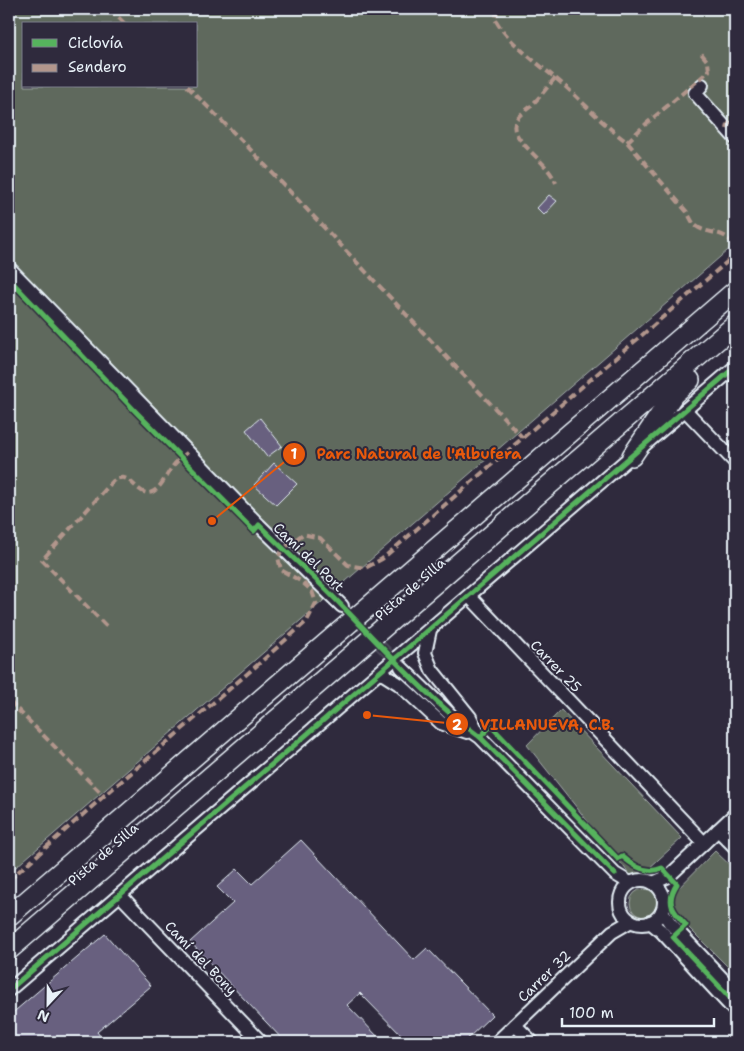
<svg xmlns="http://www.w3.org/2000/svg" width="744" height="1051" viewBox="0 0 744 1051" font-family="'Shantell Sans',sans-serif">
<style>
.green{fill:#5f695d;stroke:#a4adaa;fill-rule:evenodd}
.building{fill:#67617f;stroke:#e8f1f8}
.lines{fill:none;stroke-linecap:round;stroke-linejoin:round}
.minor-tunnel{stroke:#4b4859;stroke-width:12;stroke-dasharray:12 6;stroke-linecap:butt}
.minor-casing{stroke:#e8f1f8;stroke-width:16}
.highway-casing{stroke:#e8f1f8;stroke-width:22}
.minor{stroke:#2f2a3d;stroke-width:12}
.highway{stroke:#2f2a3d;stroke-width:19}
.quiet{stroke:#b2968c;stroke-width:4;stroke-dasharray:8 4;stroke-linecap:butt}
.cycleway-casing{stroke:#2f2a3d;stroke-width:8}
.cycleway{stroke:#56b35d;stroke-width:5}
.labels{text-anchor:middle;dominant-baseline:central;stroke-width:4;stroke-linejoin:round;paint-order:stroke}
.street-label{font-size:14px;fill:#e8f1f8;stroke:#2f2a3d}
.leader{fill:none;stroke:#e8590c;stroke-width:2}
.callout-dot{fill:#e8590c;stroke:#2f2a3d;stroke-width:2}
.mark-label{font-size:15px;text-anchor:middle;font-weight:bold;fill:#fff}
.callout-label{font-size:15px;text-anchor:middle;font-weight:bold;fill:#e8590c;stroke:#2f2a3d;stroke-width:4;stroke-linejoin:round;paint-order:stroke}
</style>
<rect width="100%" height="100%" fill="#2f2a3d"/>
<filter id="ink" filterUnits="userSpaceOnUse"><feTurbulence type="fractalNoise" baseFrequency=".02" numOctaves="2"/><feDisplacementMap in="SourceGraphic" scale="10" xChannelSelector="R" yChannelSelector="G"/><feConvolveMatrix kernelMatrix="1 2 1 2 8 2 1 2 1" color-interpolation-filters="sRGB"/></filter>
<g filter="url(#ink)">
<g class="green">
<path d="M 9,9 L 735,9 L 735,244 L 9,873 ZM 24,24 L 196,24 L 196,86 L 24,86 Z"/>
<polygon points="561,710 682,838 635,881 527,745"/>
<polygon points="715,851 735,870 735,974 664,903"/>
<circle cx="644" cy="903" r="14"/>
</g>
<g class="building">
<polygon points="549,195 557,201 544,215 537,208"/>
<polygon points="260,418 282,446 267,457 246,430"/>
<polygon points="274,463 297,484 276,505 254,485"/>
<polygon points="301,840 414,960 427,948 492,1015 464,1042 408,1042 360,993 347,1005 383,1042 285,1042 190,942 233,903 217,887 237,869 252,884"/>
<polygon points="105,934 151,986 97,1032 105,1042 9,1042 9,1016"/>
</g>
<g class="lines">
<polyline class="minor-tunnel" points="342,606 401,667"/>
<g class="minor-casing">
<g id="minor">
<polyline points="702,85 695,93 735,138"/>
<polyline points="9,268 259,525 342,606"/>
<polyline points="685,410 735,462"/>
<polyline points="469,596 704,843"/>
<polyline points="430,630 425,653 432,670 470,717 479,735"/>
<polyline points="401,667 457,721 480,737 615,874 630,883"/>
<polyline points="380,672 399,684 441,723 467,732"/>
<polyline points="718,830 735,847"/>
<circle cx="642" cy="902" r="22"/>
<polyline points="653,883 669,876 735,814"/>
<polyline points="120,895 261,1042"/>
<polyline points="662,911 670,923 735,992"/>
<polyline points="650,922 661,931 735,1011"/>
<polyline points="9,990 735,367"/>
<polyline points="515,1025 532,1042"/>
<polyline points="497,1042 612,932 631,921"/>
</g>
</g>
<g class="highway-casing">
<g id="highway">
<polyline points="632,456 674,394 690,380"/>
<polyline points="9,916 735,291"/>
<polyline points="9,950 735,325"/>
</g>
</g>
<use href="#minor" class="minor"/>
<use href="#highway" class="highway"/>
<g class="quiet">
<polyline points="110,9 125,24"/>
<path d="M 498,9 L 495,19 C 509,45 545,68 567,88 C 587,106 605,126 627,142 L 687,212 C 690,217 692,223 696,226 C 710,236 721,228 735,245"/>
<path d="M 735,56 C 732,61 732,67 735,72"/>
<path d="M 555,78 C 547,88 539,98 530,107 C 525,111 519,115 516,120 C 514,124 514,128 515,131 C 523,149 548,163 556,183"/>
<polyline points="187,86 246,145 523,438"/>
<polyline points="727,129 728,125 735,115"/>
<polyline points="627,142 647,123 709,71 708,62 700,52"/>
<path d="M 106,626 L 42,560 L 113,481 C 115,480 117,478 120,478 C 132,475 140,500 154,491 C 161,487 166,476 171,469 C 175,462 182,457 188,452"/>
<polyline points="9,701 104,796"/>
<polyline points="9,880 104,796 254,668 307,621 316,603 312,591 302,582 281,570 278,557 283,549 303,534 320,538 348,565 365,568 382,559 735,255"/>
</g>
<g class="cycleway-casing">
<g id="cycleway">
<path d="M 9,279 L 137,413 L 254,531 L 259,525 C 287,553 317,579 344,608 C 387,652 429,700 480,737 L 615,874"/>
<path d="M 480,737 L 491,726 L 618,859 L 622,856 C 633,866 647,875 662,868 L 677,884 C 665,902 673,912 686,925 L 673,937 L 735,1003"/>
<polyline points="9,990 735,367"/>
</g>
</g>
<use href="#cycleway" class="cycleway"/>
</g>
</g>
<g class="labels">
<g class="street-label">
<text transform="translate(309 557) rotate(44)">Camí del Port</text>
<text transform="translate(410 589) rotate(-41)">Pista de Silla</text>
<text transform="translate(556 666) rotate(46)">Carrer 25</text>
<text transform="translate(103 854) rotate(-41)">Pista de Silla</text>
<text transform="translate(201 958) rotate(46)">Camí del Bony</text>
<text transform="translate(544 976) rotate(-44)">Carrer 32</text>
</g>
</g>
<path class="leader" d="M212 521L294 454M367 715L457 724"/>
<g class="callout-dot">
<circle cx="212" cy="521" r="5"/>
<circle cx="367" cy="715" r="5"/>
<circle cx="294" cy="454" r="12"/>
<circle cx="457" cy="724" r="12"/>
</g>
<g class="mark-label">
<text x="294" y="459">1</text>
<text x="457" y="730">2</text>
</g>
<g class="callout-label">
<text x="419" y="459">Parc Natural de l'Albufera</text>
<text x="547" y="730">VILLANUEVA, C.B.</text>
</g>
<rect width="744" height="1051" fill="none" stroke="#2f2a3d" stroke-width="30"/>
<rect x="15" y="15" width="714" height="1021" fill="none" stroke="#e8f1f8" stroke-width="2" filter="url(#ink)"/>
<rect x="22" y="22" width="175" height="65" fill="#2f2a3d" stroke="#797a88"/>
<rect x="32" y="39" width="25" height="8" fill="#56b35d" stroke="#797a88"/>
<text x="68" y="48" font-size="15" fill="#e8f1f8">Ciclovía</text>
<rect x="32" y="64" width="25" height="8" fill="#b2968c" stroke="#797a88"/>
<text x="68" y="72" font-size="15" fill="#e8f1f8">Sendero</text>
<g transform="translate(48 1004) rotate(202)" stroke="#2f2a3d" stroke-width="4" paint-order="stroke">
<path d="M0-4L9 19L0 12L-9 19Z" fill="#e8f1f8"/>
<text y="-8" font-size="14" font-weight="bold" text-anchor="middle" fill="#e8f1f8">N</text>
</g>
<path d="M562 1018v8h152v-8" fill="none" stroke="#e8f1f8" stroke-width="2.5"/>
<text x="569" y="1018" font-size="15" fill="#e8f1f8" stroke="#2f2a3d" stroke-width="4" paint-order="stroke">100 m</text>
</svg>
